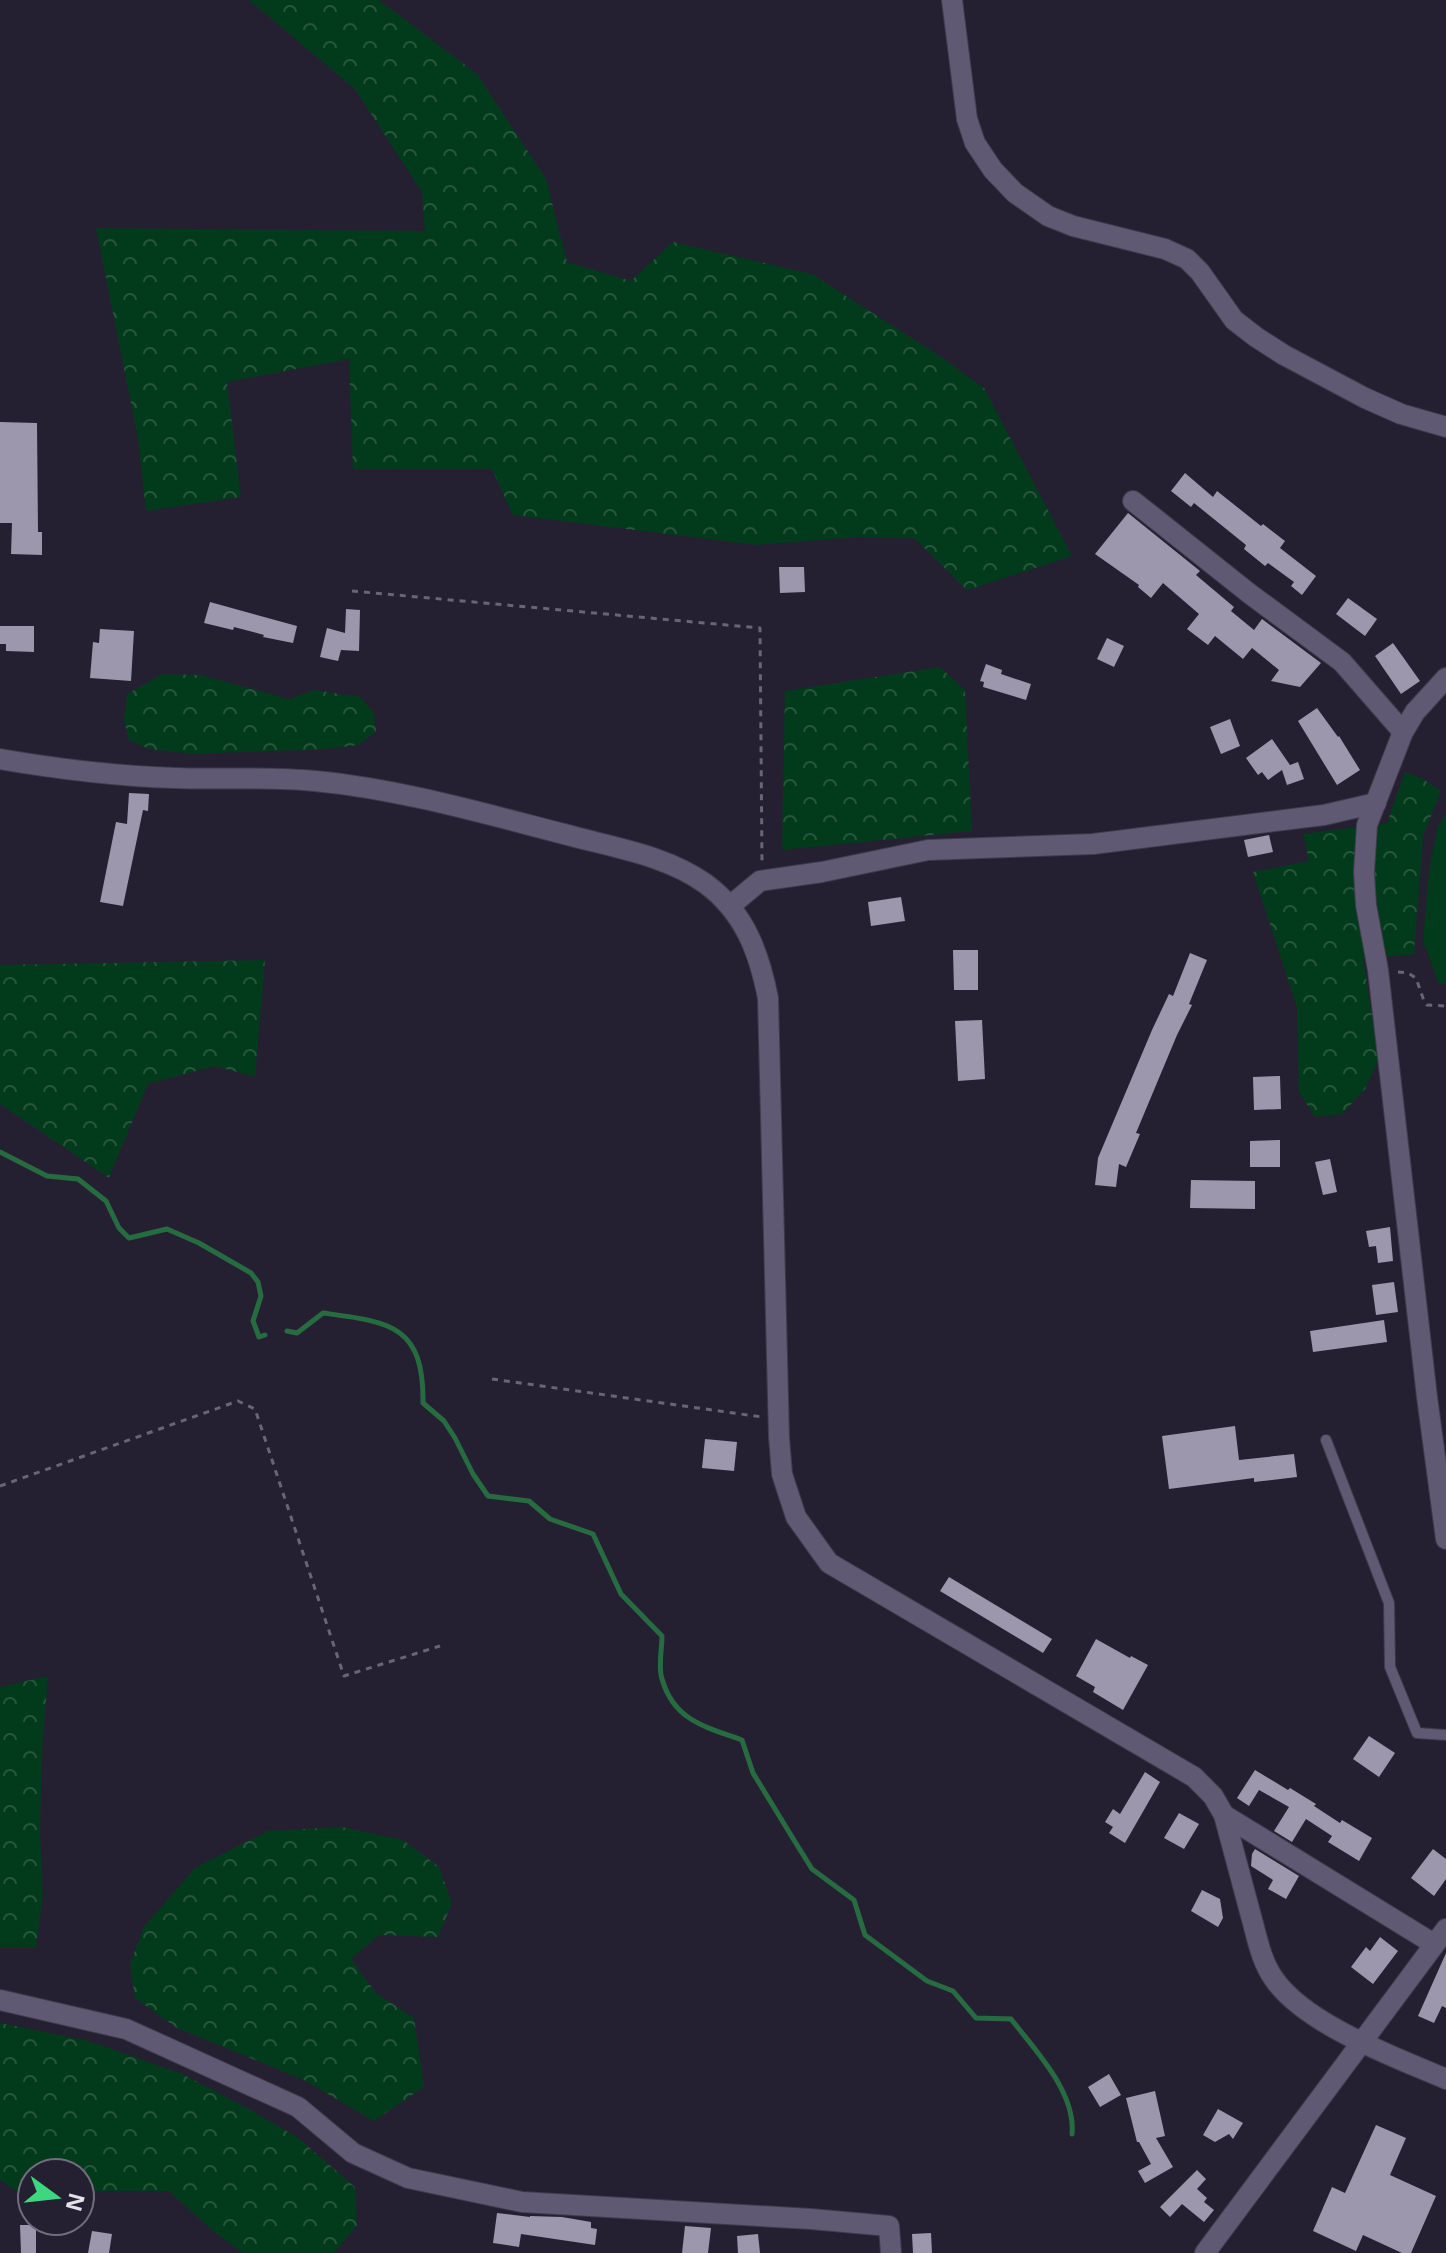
<svg xmlns="http://www.w3.org/2000/svg" width="1446" height="2253" viewBox="0 0 1446 2253" font-family="'Open Sans',sans-serif">
<style>
.forest{fill:url(#forest-crowns)}
.pitch{fill:#023a1c}
.lines{fill:none;stroke-linecap:round;stroke-linejoin:round}
.stream{stroke:#276c41;stroke-width:5}
.building{fill:#9c97ac}
.service-casing{stroke:#3f3b4b;stroke-width:12}
.minor-casing{stroke:#3f3b4b;stroke-width:22}
.tertiary-casing{stroke:#3f3b4b;stroke-width:22}
.path{stroke:#696574;stroke-width:3;stroke-dasharray:6 6;stroke-linecap:butt}
.service{stroke:#605974;stroke-width:10}
.minor{stroke:#605974;stroke-width:20}
.tertiary{stroke:#605974;stroke-width:20}
</style>
<defs>
<pattern id="forest-crowns" width="20" height="18" patternUnits="userSpaceOnUse" patternTransform="scale(2)"><rect width="20" height="18" fill="#023a1c"/><path d="M2 6a3 3 0 1 1 6 0M12 15a3 3 0 1 1 6 0" fill="none" stroke="#27563d"/></pattern>
</defs>
<rect width="100%" height="100%" fill="#242031"/>
<g class="forest">
<polygon points="249,0 379,0 477,74 546,179 567,262 631,281 673,242 812,274 941,357 984,388 1072,556 967,590 914,538 857,537 757,545 513,515 492,469 353,469 349,359 227,382 241,497 146,511 138,438 96,228 425,231 422,192 355,89"/>
<polygon points="940,667 965,690 972,831 782,850 785,691"/>
<polygon points="163,674 201,675 289,699 314,690 360,697 374,713 376,731 359,745 323,749 193,754 149,749 129,740 124,720 127,694"/>
<polygon points="1405,772 1423,779 1441,791 1423,836 1414,954 1363,959 1379,1059 1365,1089 1342,1114 1315,1117 1299,1092 1297,1007 1253,872 1309,861 1303,834 1387,823"/>
<polygon points="265,960 255,1077 215,1066 148,1084 109,1178 0,1104 0,965"/>
<polygon points="48,1676 42,1751 40,1832 43,1894 36,1948 0,1948 0,1687"/>
<polygon points="342,1827 403,1840 439,1867 452,1903 438,1937 379,1935 351,1959 376,1993 414,2018 424,2087 374,2121 304,2080 177,2028 135,1998 130,1964 144,1927 195,1868 268,1831"/>
<polygon points="0,2023 89,2041 182,2074 245,2107 297,2137 355,2187 357,2225 334,2253 243,2253 213,2231 169,2191 80,2191 80,2173 32,2173 32,2191 17,2191 0,2180"/>
</g>
<polygon class="pitch" points="1446,814 1446,984 1439,984 1423,941 1429,872 1438,826"/>
<g class="lines">
<g class="stream">
<polyline points="0,1152 47,1176 78,1179 106,1201 119,1228 129,1238 167,1229 199,1243 251,1273 258,1282 261,1296 253,1321 259,1337 265,1335"/>
<path d="M 287,1331 L 297,1333 L 323,1313 C 389,1322 424,1324 423,1403 L 444,1421 L 455,1438 L 473,1474 L 488,1496 L 529,1501 L 550,1519 L 593,1534 L 621,1594 L 662,1636 C 662,1649 658,1667 662,1679 C 674,1721 706,1727 742,1740 L 753,1773 L 797,1845 L 812,1869 L 854,1900 L 865,1935 L 927,1981 L 953,1991 L 976,2018 L 1011,2019 C 1035,2050 1076,2092 1072,2134"/>
</g>
</g>
<g class="building">
<polygon points="0,422 37,423 38,532 42,532 42,555 11,554 12,523 0,523"/>
<polygon points="1185,473 1213,497 1217,491 1261,526 1263,524 1285,541 1280,548 1316,576 1302,595 1291,586 1294,582 1268,563 1265,566 1244,549 1246,545 1194,503 1191,507 1171,491"/>
<polygon points="1128,513 1200,571 1196,575 1234,607 1231,611 1254,630 1262,619 1321,663 1300,687 1271,681 1279,670 1252,648 1243,659 1215,636 1208,645 1187,629 1199,614 1163,583 1151,598 1138,587 1139,585 1095,554"/>
<polygon points="779,567 804,567 805,592 780,593"/>
<polygon points="1348,598 1377,619 1365,636 1336,614"/>
<polygon points="210,602 297,626 293,643 263,637 264,635 234,627 233,630 204,623"/>
<polygon points="346,609 360,610 359,651 341,650 338,661 320,657 327,628 345,633"/>
<polygon points="0,626 34,626 34,652 6,651 6,644 0,644"/>
<polygon points="100,629 134,631 131,681 90,678 93,642 99,643"/>
<polygon points="1107,638 1124,646 1114,667 1097,659"/>
<polygon points="1393,643 1420,681 1401,694 1375,656"/>
<polygon points="986,664 1002,670 1001,674 1031,684 1026,700 983,687 984,682 980,681"/>
<polygon points="1317,708 1338,737 1339,736 1360,770 1337,785 1298,721"/>
<polygon points="1230,719 1240,746 1221,754 1210,727"/>
<polygon points="1272,739 1290,765 1298,762 1304,779 1287,785 1282,770 1268,780 1262,772 1258,775 1246,758"/>
<polygon points="129,793 149,794 148,811 143,810 123,906 100,902 116,822 127,824"/>
<polygon points="1269,835 1273,852 1248,857 1244,840"/>
<polygon points="901,897 905,921 871,926 868,902"/>
<polygon points="953,950 978,950 978,990 954,990"/>
<polygon points="1190,953 1207,960 1189,1004 1192,1005 1177,1035 1136,1133 1140,1134 1126,1167 1119,1164 1116,1187 1095,1185 1098,1158 1152,1030 1169,994 1173,996"/>
<polygon points="982,1020 985,1079 958,1081 955,1021"/>
<polygon points="1280,1076 1281,1109 1254,1110 1253,1077"/>
<polygon points="1280,1140 1280,1167 1250,1167 1250,1141"/>
<polygon points="1330,1159 1337,1192 1323,1195 1315,1162"/>
<polygon points="1191,1180 1255,1181 1255,1209 1190,1208"/>
<polygon points="1390,1227 1393,1261 1378,1263 1376,1246 1369,1247 1366,1231"/>
<polygon points="1394,1282 1398,1312 1376,1315 1372,1285"/>
<polygon points="1384,1320 1387,1342 1313,1352 1310,1331"/>
<polygon points="1235,1426 1239,1460 1294,1454 1297,1477 1254,1482 1254,1478 1169,1489 1162,1436"/>
<polygon points="705,1439 737,1442 734,1471 702,1468"/>
<polygon points="949,1577 1052,1639 1043,1653 940,1591"/>
<polygon points="1096,1639 1130,1658 1131,1656 1148,1665 1123,1710 1093,1692 1095,1687 1076,1676"/>
<polygon points="1369,1736 1395,1753 1379,1777 1353,1759"/>
<polygon points="1255,1770 1288,1790 1290,1788 1316,1804 1314,1806 1340,1823 1342,1820 1372,1838 1359,1861 1328,1842 1332,1836 1306,1819 1292,1842 1274,1831 1289,1807 1259,1790 1249,1806 1237,1798"/>
<polygon points="1145,1772 1160,1782 1125,1843 1109,1833 1113,1827 1105,1822 1113,1809 1120,1814"/>
<polygon points="1179,1813 1199,1824 1184,1849 1164,1838"/>
<polygon points="1255,1849 1299,1876 1286,1899 1268,1889 1273,1880 1251,1866 1252,1854"/>
<polygon points="1433,1849 1446,1859 1446,1879 1434,1896 1411,1878"/>
<polygon points="1202,1890 1220,1899 1223,1918 1218,1927 1191,1911"/>
<polygon points="1380,1937 1398,1951 1373,1984 1351,1967 1366,1947 1370,1951"/>
<polygon points="1446,1953 1446,2008 1442,2006 1434,2023 1418,2016"/>
<polygon points="1109,2074 1121,2095 1100,2107 1088,2087"/>
<polygon points="1155,2091 1165,2136 1156,2138 1173,2167 1145,2183 1138,2171 1151,2164 1139,2142 1137,2142 1126,2098"/>
<polygon points="1218,2109 1243,2123 1233,2139 1229,2134 1215,2142 1203,2135"/>
<polygon points="1376,2125 1406,2138 1390,2175 1436,2196 1411,2253 1402,2253 1363,2235 1356,2251 1313,2231 1332,2187 1345,2193"/>
<polygon points="1197,2170 1206,2179 1197,2189 1207,2198 1204,2202 1214,2210 1204,2222 1182,2204 1170,2217 1160,2207"/>
<polygon points="497,2213 530,2217 530,2216 562,2217 591,2222 591,2228 597,2229 595,2245 521,2234 519,2247 493,2243"/>
<polygon points="20,2225 36,2225 36,2253 21,2253"/>
<polygon points="685,2226 711,2228 708,2253 682,2253"/>
<polygon points="92,2231 112,2234 109,2253 88,2253"/>
<polygon points="931,2233 932,2253 913,2253 912,2234"/>
<polygon points="758,2234 760,2253 738,2253 737,2236"/>
</g>
<g class="lines">
<g class="service-casing">
<polyline id="service" points="1326,1440 1389,1603 1390,1667 1417,1733 1446,1735"/>
</g>
<g class="minor-casing">
<g id="minor">
<polyline points="952,0 967,119 975,143 993,170 1015,193 1048,216 1073,226 1165,249 1187,259 1200,272 1234,320 1256,337 1284,355 1365,398 1401,414 1446,427"/>
<polyline points="1133,501 1250,594 1342,662 1403,732"/>
<polyline points="1446,678 1415,712 1403,732 1367,825 1364,872 1366,905 1378,970 1427,1397 1446,1539"/>
<polyline points="730,906 760,881 822,872 928,850 1093,844 1324,815 1376,803"/>
<polyline points="1224,1815 1434,1944"/>
<polyline points="0,2000 126,2029 298,2107 353,2153 408,2178 522,2202 811,2219 889,2226 891,2253"/>
<polyline points="1205,2253 1446,1929"/>
</g>
</g>
<g class="tertiary-casing">
<path id="tertiary" d="M 0,759 C 58,769 116,776 175,778 C 221,780 268,776 315,781 C 399,789 482,813 564,834 C 611,847 666,855 706,884 C 745,913 759,953 768,998 L 779,1437 L 782,1474 L 796,1517 L 829,1563 L 1194,1777 L 1213,1796 L 1224,1815 C 1233,1849 1242,1882 1251,1916 C 1257,1937 1261,1961 1274,1979 C 1306,2025 1395,2057 1446,2079"/>
</g>
<g class="path">
<polyline points="352,591 760,628 762,862"/>
<polyline points="1398,972 1408,973 1416,978 1424,1001 1427,1005 1446,1006"/>
<polyline points="492,1379 762,1417"/>
<polyline points="0,1486 238,1401 255,1409 344,1676 440,1646"/>
</g>
<use href="#service" class="service"/>
<use href="#minor" class="minor"/>
<use href="#tertiary" class="tertiary"/>
</g>
<g transform="translate(56 2197) rotate(105)"><circle r="38" fill="#242031" stroke="#716d7c" stroke-width="2"/>
<path d="M0-6L14 30L0 20L-14 30Z" fill="#3cd77e"/>
<text y="-12" font-size="22" font-weight="bold" text-anchor="middle" fill="#e4e1ec">N</text>
</g>
</svg>
